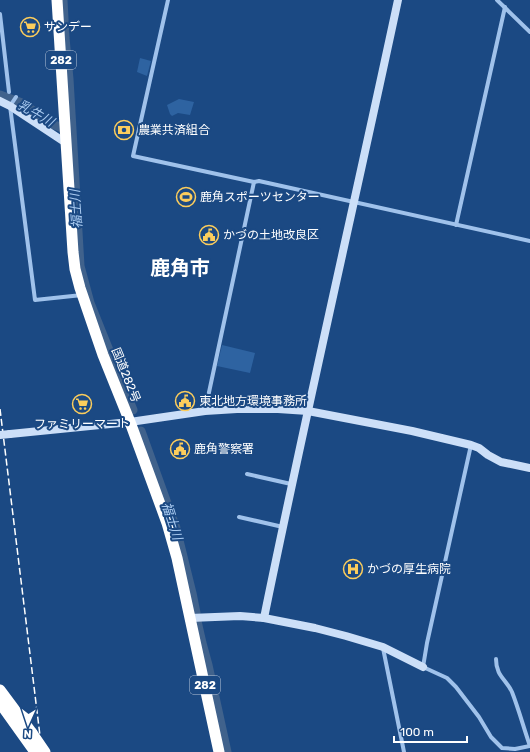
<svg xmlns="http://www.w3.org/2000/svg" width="530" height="752" viewBox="0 0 530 752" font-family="Rubik,'Noto Sans JP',sans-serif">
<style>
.green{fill:#2e63a1}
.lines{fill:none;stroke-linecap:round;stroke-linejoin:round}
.river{stroke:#40628c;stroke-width:9}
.street{stroke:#a0c2eb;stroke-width:4}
.secondary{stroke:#ccdff8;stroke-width:8}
.highway{stroke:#fff;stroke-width:11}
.rail{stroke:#fff;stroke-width:1.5;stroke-dasharray:7 3;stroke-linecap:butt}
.secondary-bridge{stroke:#ccdff8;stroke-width:8}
.highway-bridge{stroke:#fff;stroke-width:11}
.labels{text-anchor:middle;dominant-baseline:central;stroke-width:4;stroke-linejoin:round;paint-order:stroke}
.shield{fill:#1b4983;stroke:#bbc8da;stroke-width:1}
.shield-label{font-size:11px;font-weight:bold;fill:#fff}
.poi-label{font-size:12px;fill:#fff;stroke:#1b4983;text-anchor:start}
.street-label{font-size:12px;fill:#fff;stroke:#1b4983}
.water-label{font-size:13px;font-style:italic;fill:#abccf2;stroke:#1b4983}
.town-label{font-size:20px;font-weight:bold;fill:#fff;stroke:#1b4983}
</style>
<rect width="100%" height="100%" fill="#1b4983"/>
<g class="green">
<polygon points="140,58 151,61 147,76 137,72"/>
<polygon points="179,99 194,102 190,115 178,113 172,116 170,114 167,105"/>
<polygon points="222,345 255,353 250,373 217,366"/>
</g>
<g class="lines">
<g class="river">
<polyline points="63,0 65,38 69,79 80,266 90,303 133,410"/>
<polyline points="0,95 22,103 52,124 70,131"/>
<polyline points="141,431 176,528 192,593 196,613"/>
<polyline points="197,621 202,643 208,665 227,752"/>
</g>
<g class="street">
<polyline points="168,0 133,156 254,182 259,181 530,241"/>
<polyline points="497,0 530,32"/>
<polyline points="0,14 9,92"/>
<polyline points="16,97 10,106 35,300 82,295"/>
<polyline points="456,225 505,7"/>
<polyline points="205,411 254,182"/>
<polyline points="471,445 427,643 423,667 447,678 456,687 479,717 491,737 502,748 515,749 530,746"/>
<polyline points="247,474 291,484"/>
<polyline points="239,517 283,527"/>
<polyline points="383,648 404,752"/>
<path d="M 496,659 C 496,676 506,679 512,692 C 519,710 524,729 530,746"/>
</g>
<g class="secondary">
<polyline points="0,101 10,106 66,143"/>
<polyline points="10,434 130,422 205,411 237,409 278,409 308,411 412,431 471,445 479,448 488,455 501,462 530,468"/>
<polyline points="190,618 240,616 264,618 315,628 346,636 383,647 423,667"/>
<path d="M 264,618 C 306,412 354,206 398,0"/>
</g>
<g class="highway">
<polyline points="57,0 73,252 75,269 80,288 103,355 130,422 167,523 177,558 219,752"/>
<polyline points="0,690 32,733"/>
<polyline points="0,703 35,752"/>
</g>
<polyline class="rail" points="0,409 42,752"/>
<polyline class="secondary-bridge" points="0,435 10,434"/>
<polyline class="highway-bridge" points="32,733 45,752"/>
</g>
<defs>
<g id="supermarket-ring" transform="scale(1)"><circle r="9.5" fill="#1b4983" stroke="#fccd5c" stroke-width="1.5"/><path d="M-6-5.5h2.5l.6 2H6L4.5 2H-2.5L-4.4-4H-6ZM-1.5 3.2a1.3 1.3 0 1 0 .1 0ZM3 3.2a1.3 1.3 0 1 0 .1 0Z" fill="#fccd5c"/></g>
<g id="bank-ring" transform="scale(1)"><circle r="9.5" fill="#1b4983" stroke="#fccd5c" stroke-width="1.5"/><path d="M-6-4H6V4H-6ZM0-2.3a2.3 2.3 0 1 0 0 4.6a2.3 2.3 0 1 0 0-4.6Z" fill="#fccd5c"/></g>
<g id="stadium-ring" transform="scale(1)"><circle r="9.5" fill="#1b4983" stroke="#fccd5c" stroke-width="1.5"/><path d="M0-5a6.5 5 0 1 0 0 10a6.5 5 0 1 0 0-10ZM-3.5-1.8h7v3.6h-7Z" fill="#fccd5c"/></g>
<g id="civic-ring" transform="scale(1)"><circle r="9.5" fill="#1b4983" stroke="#fccd5c" stroke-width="1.5"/><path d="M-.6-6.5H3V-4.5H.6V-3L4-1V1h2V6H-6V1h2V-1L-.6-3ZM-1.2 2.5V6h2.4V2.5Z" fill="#fccd5c"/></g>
<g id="hospital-ring" transform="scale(1)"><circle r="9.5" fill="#1b4983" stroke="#fccd5c" stroke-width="1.5"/><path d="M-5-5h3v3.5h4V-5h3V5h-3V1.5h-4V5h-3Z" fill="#fccd5c"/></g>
</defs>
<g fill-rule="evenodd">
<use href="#supermarket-ring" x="30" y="27"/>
<use href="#bank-ring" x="124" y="130"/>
<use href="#stadium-ring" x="186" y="197"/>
<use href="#civic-ring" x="209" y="235"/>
<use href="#civic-ring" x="185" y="401"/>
<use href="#supermarket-ring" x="82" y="404"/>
<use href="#civic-ring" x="180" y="449"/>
<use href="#hospital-ring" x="353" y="569"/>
</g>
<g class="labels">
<g class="shield">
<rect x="46" y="51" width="30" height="18" rx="3"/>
<rect x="190" y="676" width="30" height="18" rx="3"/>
</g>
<g class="shield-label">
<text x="61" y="60">282</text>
<text x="205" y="685">282</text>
</g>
<g class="poi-label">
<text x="44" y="27">サンデー</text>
<text x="138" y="130">農業共済組合</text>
<text x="200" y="197">鹿角スポーツセンター</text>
<text x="223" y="235">かづの土地改良区</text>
<text x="199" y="401">東北地方環境事務所</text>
<text x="82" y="424" text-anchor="middle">ファミリーマート</text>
<text x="194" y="449">鹿角警察署</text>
<text x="367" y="569">かづの厚生病院</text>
</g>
<g class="street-label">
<text transform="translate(126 375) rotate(68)">国道282号</text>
</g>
<g class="water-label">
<text transform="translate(36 113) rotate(30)">乳牛川</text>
<text transform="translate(76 209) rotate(-94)">福士川</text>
<text transform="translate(172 521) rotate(72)">福士川</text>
</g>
<g class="town-label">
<text x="180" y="268">鹿角市</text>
</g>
</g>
<g transform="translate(28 724) rotate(183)" stroke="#1b4983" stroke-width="3" paint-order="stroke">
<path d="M0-3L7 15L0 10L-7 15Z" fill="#ffffff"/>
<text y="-6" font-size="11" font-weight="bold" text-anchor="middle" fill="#ffffff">N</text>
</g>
<path d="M394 736v6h73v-6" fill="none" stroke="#ffffff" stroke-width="2"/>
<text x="400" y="736" font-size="12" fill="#ffffff" stroke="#1b4983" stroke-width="3" paint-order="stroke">100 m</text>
</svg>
